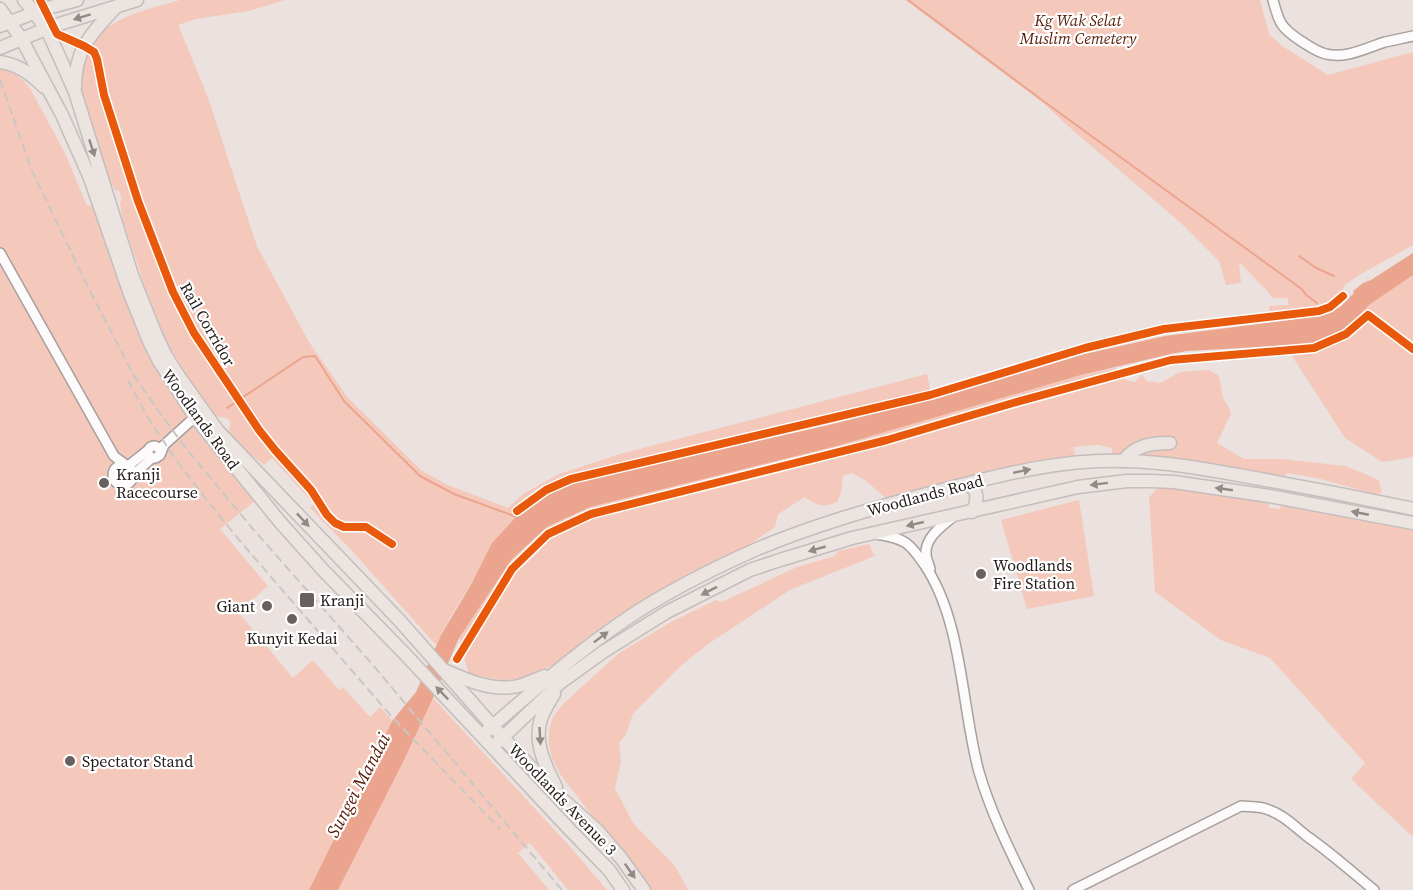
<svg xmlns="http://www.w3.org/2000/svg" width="1413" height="890" viewBox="0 0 1413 890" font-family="'Source Serif 4',serif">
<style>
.green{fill:#f4c9bb}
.water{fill:#eba58e}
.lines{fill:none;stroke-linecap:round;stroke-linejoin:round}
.stream{stroke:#eba58e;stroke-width:2}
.minor-casing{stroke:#a7a09d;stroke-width:12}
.major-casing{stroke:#c3bebc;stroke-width:15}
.minor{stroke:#fcfafa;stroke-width:9}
.major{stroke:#ebe4e1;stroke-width:12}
.rail{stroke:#c9c7c5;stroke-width:2;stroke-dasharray:9 4.5;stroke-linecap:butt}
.cycleway-casing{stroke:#fff;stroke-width:11}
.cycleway{stroke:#e8590c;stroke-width:8}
.oneway{fill:#918a87}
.poi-dot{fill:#68605e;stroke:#fff;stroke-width:2}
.labels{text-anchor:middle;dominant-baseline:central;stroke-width:4.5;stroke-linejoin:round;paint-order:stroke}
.park-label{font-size:16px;font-style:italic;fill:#591d09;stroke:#fff}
.street-label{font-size:16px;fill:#221b19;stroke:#fff}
.poi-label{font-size:16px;fill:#221b19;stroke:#fff;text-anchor:start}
.water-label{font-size:18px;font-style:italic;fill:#5c200c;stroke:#fff}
</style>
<rect width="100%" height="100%" fill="#ebe1de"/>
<g class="green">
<path d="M 180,0 L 285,0 L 249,11 L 196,19 L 178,25 L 207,95 L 257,246 L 309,342 L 348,398 L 422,471 L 448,485 L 508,508 L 523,494 L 559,474 L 620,454 L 927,374 L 932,399 L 829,425 L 573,482 C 553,490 533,500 518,516 C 508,525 501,539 494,550 C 474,580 451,612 436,645 L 353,552 L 310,508 L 314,504 L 272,458 L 264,465 L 234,441 L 228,434 L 231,422 L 226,418 L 215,416 L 193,386 L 166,340 L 146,290 L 122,218 L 120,202 L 122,200 L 119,191 L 116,191 L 110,181 L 81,93 C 76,25 127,15 180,0 Z"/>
<path d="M 905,0 L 1260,0 L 1269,34 L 1282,46 L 1328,75 L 1413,52 L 1413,245 L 1359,275 L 1345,285 L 1339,297 L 1344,301 C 1324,319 1296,322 1270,318 L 1269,306 L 1288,305 L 1288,298 L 1272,298 L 1269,293 L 1240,263 L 1239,264 L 1241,283 L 1226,285 L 1219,261 L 1182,224 L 1069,127 L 1043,103 Z"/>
<polygon points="0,68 5,69 16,75 24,81 31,90 65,153 87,206 93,205 206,440 255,501 220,529 268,586 238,612 293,678 313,660 339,690 343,687 370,717 380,707 392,720 309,890 0,890"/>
<polygon points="1413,275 1413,457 1382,462 1345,438 1292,356 1310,344 1340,332 1358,317 1369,305"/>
<path d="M 1114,368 L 1122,372 L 1126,380 L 1135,382 L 1142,374 L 1146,381 L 1160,383 L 1180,372 L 1209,370 L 1219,376 L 1223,398 L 1230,410 L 1231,414 L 1217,443 L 1244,459 L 1283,459 L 1345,466 L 1368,475 L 1378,480 L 1382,491 L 1378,495 L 1317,478 L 1287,473 L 1284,479 L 1111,458 L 1112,448 L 1098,445 L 1073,447 L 1075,454 L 1071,459 L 888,500 L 866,481 L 852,473 L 843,476 L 841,493 L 837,502 C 824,508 817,506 805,497 L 778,514 L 775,527 L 740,551 L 642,602 L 604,625 L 558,662 L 539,672 L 524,678 L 504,680 L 469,675 L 459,638 L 512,559 L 547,527 L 590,507 L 837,446 L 1081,375 Z"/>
<polygon points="1159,487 1200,491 1269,503 1269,508 1280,509 1281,506 1413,530 1413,837 1351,779 1365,763 1270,658 1221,640 1155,592 1149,497"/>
<polygon points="1079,500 1094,596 1027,609 1001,520"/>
<polygon points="869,544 874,555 877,555 790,590 708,644 683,664 633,714 626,734 619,743 621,762 615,788 633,823 675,866 688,890 649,890 560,774 552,758 549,745 549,731 553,717 563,704 619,653 673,621 716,600 722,602 797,567 835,556 838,551"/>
<polygon points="433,698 573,850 607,890 568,890 530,843 518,853 549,890 338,890"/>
</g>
<polygon class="water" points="1413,253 1413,275 1369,305 1358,317 1340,332 1310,344 1187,351 1171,354 1081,375 837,446 590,507 547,527 512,559 459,638 433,698 403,762 338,890 309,890 392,721 416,692 441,635 472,583 492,543 516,517 535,502 553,490 573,482 829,425 932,399 1080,355 1165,336 1320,316 1337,307 1339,308 1354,293 1353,291 1363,283 1371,280"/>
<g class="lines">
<g class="stream">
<polyline points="908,0 1042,100 1303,290 1305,294 1317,303"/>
<polyline points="1299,256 1316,268 1334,276"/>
<polyline points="227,408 303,357 315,356 344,401 420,476 454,494 517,517"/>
</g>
<g class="minor-casing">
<g id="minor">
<path d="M 1273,0 C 1279,23 1281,28 1301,41 C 1309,46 1317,52 1326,54 C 1346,59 1366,48 1385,42 C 1394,40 1404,38 1413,36"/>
<polyline points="0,253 114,456 126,465"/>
<circle cx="154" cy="452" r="6"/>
<polyline points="160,455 164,445 195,417"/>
<circle cx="123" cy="475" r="10"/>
<polyline points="128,466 147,451"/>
<polyline points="133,475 152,458"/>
<path d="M 876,534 C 887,536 897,537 906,543 C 914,549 919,557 924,564 C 963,621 961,706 979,772 C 991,813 1010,851 1029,890"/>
<path d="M 930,569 C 929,564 926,559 926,554 C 925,537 942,526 954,516"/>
<path d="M 1073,890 L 1241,806 C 1250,807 1261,806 1269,810 C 1284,815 1295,827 1308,837 C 1331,853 1352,872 1374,890"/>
</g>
</g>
<g class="major-casing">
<g id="major">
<polyline points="24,0 35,13 50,36 75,92 132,275 156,335 166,356 180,378 218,431 400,621 505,740 560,797 596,829 621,858 644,890"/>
<polyline points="0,9 21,38 62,115 90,178 130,294 149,341 159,361 195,417 280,522 323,570 404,653 571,831 609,870 623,890"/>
<polyline points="0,26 44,9 77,0"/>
<polyline points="0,48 53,26 137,0"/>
<path d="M 0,62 C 19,65 31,74 44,87"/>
<path d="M 75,87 C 75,48 92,33 116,7"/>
<path d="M 1123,461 C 1136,445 1151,443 1170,443"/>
<path d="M 965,484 L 973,488 C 979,496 976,504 972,512"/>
<path d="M 444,670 C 467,680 493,692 518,686 C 527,684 536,679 545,676"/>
<path d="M 554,694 C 549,702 544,710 541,719 C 533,742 546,767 556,787"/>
<path d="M 488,730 C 543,682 599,633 663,596 C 693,579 725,563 757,549 C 814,525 874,508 934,492 C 997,476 1061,458 1126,461 C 1171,462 1216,471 1260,479 C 1311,488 1362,498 1413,509"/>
<polyline points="498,742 560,683 603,652 667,612 750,570 780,560 852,538 1078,487 1127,481 1151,481 1174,482 1269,496 1413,523"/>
</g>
</g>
<use href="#minor" class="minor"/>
<use href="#major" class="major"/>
<g class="rail">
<polyline points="0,80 32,171 90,291 133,374 157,409 185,447 253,529 372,664 562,890"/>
<polyline points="128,380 147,416 174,457 202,494 240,541 392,717 500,829"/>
</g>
<g class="cycleway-casing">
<g id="cycleway">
<polyline points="40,0 57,34 84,46 94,52 97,59 104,95 138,201 173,292 194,333 259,430 275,450 311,490 327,515 335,523 344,527 366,527 392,544"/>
<polyline points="517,511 546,490 571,479 930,395 1085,348 1164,329 1319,311 1330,307 1343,296"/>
<polyline points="457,659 512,569 548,534 591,514 887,440 1013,403 1171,360 1314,348 1346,334 1368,315 1413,349"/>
</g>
</g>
<use href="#cycleway" class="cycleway"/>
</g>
<defs><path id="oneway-solid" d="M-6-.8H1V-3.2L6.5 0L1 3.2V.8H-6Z" transform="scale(1.5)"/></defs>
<g class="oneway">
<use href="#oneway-solid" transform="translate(82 17) rotate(163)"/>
<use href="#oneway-solid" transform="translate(92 148) rotate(72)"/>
<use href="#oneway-solid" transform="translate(1022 471) rotate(-12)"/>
<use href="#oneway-solid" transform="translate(1099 484) rotate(173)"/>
<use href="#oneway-solid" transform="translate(1224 489) rotate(-172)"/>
<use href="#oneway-solid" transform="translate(1360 513) rotate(-169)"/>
<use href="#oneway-solid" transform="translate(303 520) rotate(47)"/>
<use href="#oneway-solid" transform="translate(915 524) rotate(167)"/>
<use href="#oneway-solid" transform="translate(817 549) rotate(164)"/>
<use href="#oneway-solid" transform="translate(709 591) rotate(153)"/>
<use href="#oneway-solid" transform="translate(601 637) rotate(-37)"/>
<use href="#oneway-solid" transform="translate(442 693) rotate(-134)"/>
<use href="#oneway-solid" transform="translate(540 736) rotate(87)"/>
<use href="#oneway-solid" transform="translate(630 871) rotate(55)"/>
</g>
<g class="poi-dot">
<circle cx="104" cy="483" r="6"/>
<circle cx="981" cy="574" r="6"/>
<rect x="299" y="592" width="16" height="16" rx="3"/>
<circle cx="267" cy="606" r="6"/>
<circle cx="292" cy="619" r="6"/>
<circle cx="70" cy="761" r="6"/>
</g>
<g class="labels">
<g class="park-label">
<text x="1078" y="20">Kg Wak Selat<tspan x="1078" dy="18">Muslim Cemetery</tspan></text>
</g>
<g class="street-label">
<text transform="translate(208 324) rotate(60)">Rail Corridor</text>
<text transform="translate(201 419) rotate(54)">Woodlands Road</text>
<text transform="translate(925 495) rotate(-15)">Woodlands Road</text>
<text transform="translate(563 799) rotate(46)">Woodlands Avenue 3</text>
</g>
<g class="poi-label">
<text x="116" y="474">Kranji<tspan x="116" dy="18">Racecourse</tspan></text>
<text x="993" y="565">Woodlands<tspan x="993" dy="18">Fire Station</tspan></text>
<text x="320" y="600">Kranji</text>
<text x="255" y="606" text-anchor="end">Giant</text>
<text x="292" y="638" text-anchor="middle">Kunyit Kedai</text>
<text x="82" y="761">Spectator Stand</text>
</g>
<g class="water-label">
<text transform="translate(358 785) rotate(-62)">Sungei Mandai</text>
</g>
</g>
</svg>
